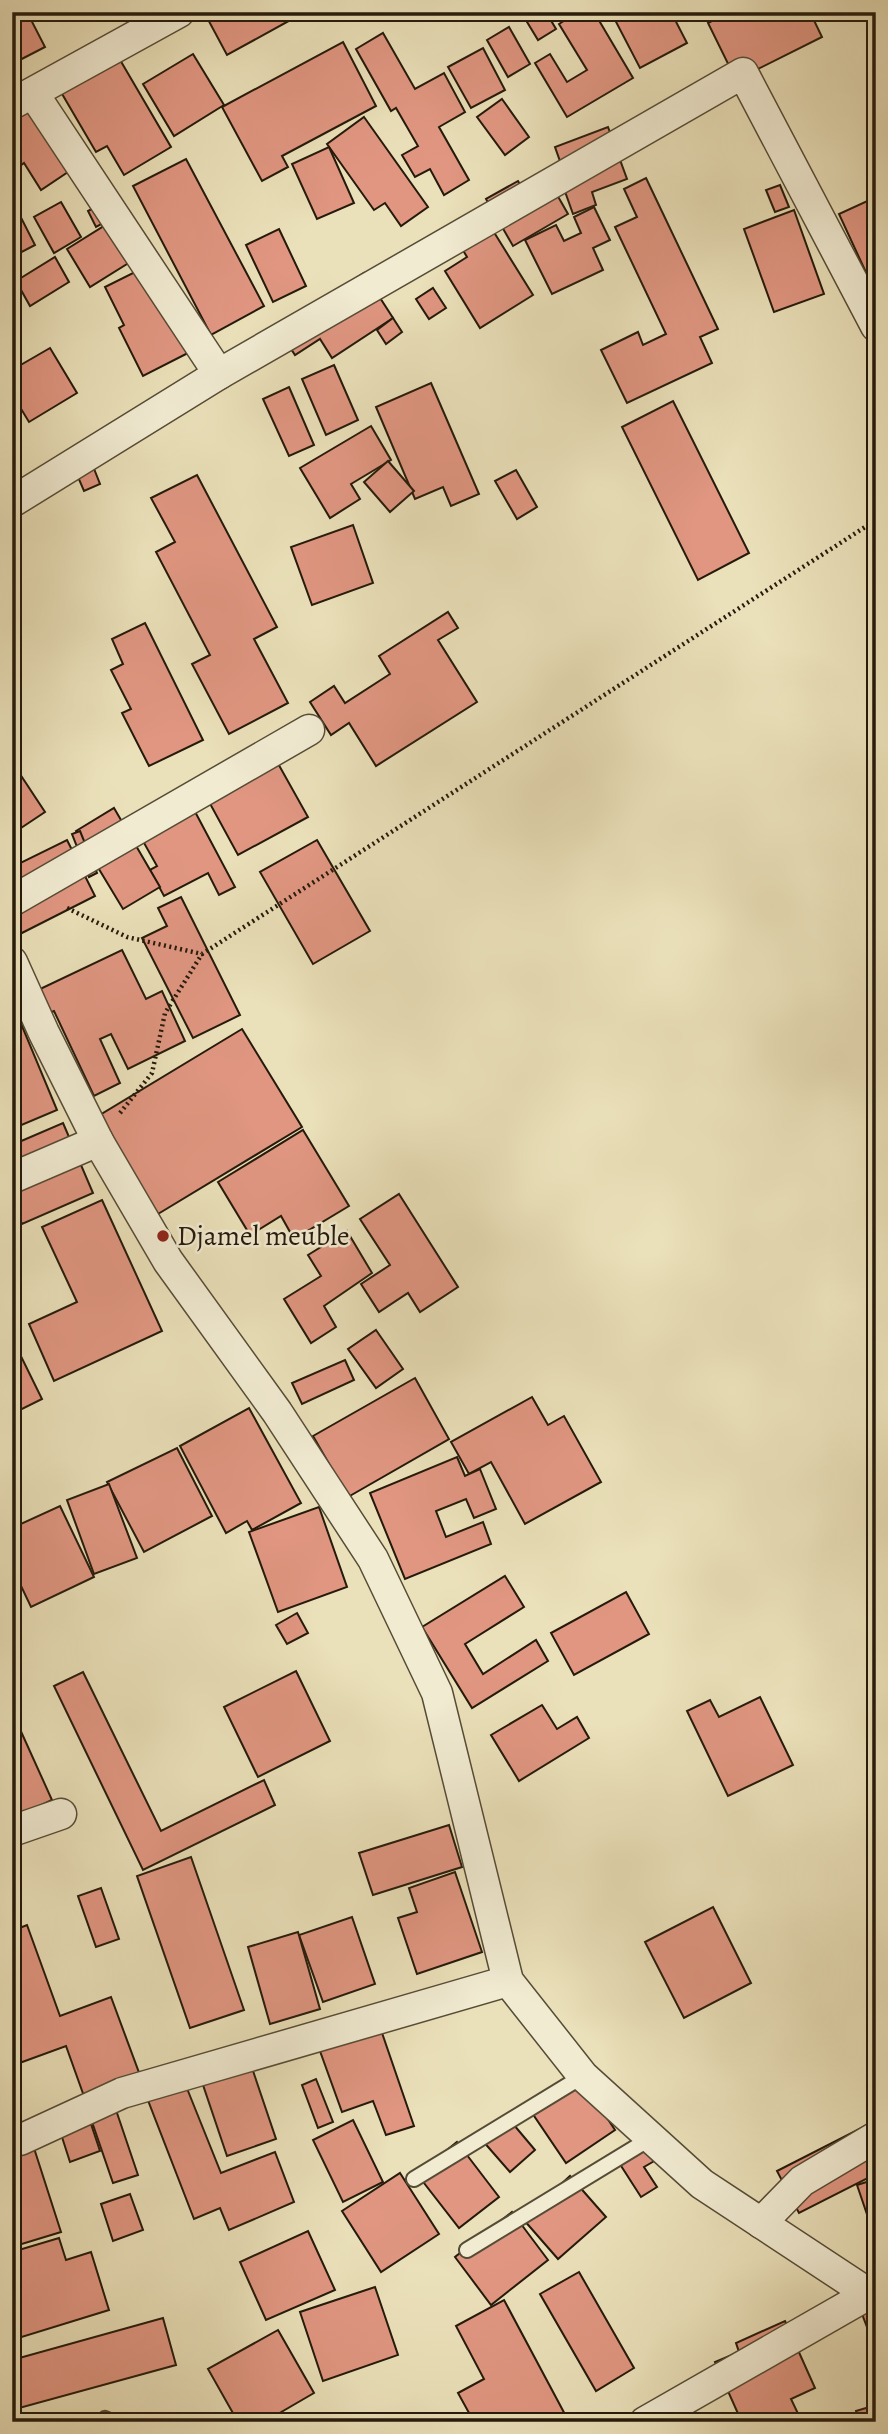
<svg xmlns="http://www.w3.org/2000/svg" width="888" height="2434" viewBox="0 0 888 2434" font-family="Alegreya,serif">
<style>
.building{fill:#e09681;stroke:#251a0b;stroke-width:2}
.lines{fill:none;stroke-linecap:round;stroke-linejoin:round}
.lane-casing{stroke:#564c36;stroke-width:18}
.street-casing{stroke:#564c36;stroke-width:33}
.path{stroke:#251a0b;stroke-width:4.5;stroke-dasharray:2 3.5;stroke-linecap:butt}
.lane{stroke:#f1ebd2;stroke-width:14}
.street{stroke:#f1ebd2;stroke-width:30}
.poi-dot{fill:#8f2418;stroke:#f1ebd2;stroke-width:2.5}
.labels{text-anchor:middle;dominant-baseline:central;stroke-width:5;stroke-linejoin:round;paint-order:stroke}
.poi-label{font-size:28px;fill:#251a0b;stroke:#f1ebd2;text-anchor:start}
</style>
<rect width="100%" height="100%" fill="#eae0b9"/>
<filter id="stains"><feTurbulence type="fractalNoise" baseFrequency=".00286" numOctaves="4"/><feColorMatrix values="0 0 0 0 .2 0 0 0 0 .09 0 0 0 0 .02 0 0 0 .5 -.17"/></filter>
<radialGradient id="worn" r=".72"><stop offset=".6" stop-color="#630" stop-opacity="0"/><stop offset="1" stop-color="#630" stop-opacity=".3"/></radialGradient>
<g class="building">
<polygon points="12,12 27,12 45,47 12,64"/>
<polygon points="204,12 305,12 227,55"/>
<polygon points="364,12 386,12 365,18"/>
<polygon points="521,12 546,12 556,29 538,40"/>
<polygon points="578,12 594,12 633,78 567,117 535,63 550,54 567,82 587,70 559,24"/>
<polygon points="625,12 671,12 687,43 640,68 614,18"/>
<polygon points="729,12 810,12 822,37 736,80 708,23"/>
<polygon points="509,27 530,64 508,77 487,40"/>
<polygon points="383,33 415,89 444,73 465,112 439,127 469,180 444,195 430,169 415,177 402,155 418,146 396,108 391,111 356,49"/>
<polygon points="109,41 171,147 124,175 107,146 96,152 51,75"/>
<polygon points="343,42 376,106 282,156 288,167 262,181 222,107"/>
<polygon points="483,48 505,90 471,108 448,67"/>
<polygon points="193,54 224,105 174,136 143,84"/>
<polygon points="23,95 71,170 41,190 24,163 16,169 12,163 12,102"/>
<polygon points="502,99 529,137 505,155 477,117"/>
<polygon points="364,117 428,207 401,226 385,203 374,210 327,144"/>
<polygon points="608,127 627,179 592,192 596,205 573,214 562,183 567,181 555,147"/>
<polygon points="329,147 354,203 317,219 292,164"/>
<polygon points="186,159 264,306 211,335 133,186"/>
<polygon points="646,178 718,329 700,337 712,363 627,403 601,350 638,332 643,345 666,334 615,227 637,217 624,189"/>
<polygon points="518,181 529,199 552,186 568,214 513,246 486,199"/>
<polygon points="780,185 789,207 775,212 766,190"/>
<polygon points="876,197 876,276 869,279 839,214"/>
<polygon points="12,200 35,245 12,257"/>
<polygon points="61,202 81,237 54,253 34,217"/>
<polygon points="103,203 111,219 96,227 88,211"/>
<polygon points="594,207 610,240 593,248 603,270 552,294 525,240 556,225 564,241 581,233 574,217"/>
<polygon points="794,210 824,294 774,312 744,229"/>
<polygon points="112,221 135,259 90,287 67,249"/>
<polygon points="487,221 533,295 480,328 445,271 467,257 457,240"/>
<polygon points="279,229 306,286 273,302 246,245"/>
<polygon points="55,257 69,282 30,306 16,281"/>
<polygon points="145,267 188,353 143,376 119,328 124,325 105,287"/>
<polygon points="364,273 393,318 332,358 320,339 295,355 278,329"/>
<polygon points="433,288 446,308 429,319 416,299"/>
<polygon points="393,318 402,332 386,344 377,330"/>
<polygon points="50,348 77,393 29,422 12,394 12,370"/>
<polygon points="334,365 358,420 326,435 302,379"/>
<polygon points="431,383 479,494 451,506 443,487 415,499 376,407"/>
<polygon points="289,387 314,445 289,456 263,399"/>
<polygon points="673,401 749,553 698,580 622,427"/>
<polygon points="371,426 391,460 351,484 360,499 330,518 300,468"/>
<polygon points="89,456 100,484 84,491 72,463"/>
<polygon points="388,461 414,491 390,512 364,482"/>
<polygon points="516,470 537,507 517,519 495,481"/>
<polygon points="197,475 277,627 254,639 288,703 229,734 192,664 210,655 156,552 175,542 151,498"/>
<polygon points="353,525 373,583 312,605 291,547"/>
<polygon points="448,612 458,628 438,640 477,702 376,766 349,723 331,735 310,702 334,686 345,703 390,674 379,656"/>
<polygon points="145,623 203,740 149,766 122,713 131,709 111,670 123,664 112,639"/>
<polygon points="271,751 308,817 238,855 202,789"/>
<polygon points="12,762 45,812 12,834"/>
<polygon points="192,806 235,887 219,895 208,873 164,896 150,870 157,866 139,834"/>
<polygon points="114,808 160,887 123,909 76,831"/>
<polygon points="80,831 97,873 89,877 72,834"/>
<polygon points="67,840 95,896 12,938 12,867"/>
<polygon points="317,840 370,931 313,964 260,872"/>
<polygon points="181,897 240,1015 193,1038 142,938 167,926 158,908"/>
<polygon points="122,950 146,999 162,991 185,1041 128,1069 111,1034 100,1039 120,1083 94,1096 54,1011 49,1013 38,990"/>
<polygon points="12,1002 57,1110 12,1129"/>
<polygon points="242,1029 302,1127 158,1214 127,1163 85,1124"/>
<polygon points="63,1123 93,1193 22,1224 12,1202 12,1145"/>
<polygon points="303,1130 349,1206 294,1239 281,1216 250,1235 218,1182"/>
<polygon points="399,1194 458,1287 420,1312 408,1293 379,1312 361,1284 390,1265 360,1219"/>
<polygon points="102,1200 162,1331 54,1381 29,1324 77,1302 42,1227"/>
<polygon points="347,1231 372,1273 324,1306 336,1327 311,1343 284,1299 321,1276 308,1255"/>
<polygon points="376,1330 403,1369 376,1388 348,1349"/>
<polygon points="12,1338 42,1399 12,1414"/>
<polygon points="345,1360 354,1380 302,1404 292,1383"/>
<polygon points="415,1378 449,1439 348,1497 313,1436"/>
<polygon points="532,1397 548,1425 564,1416 601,1482 525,1524 491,1462 469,1474 451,1442"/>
<polygon points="249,1408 301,1503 252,1530 247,1521 226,1533 180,1446"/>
<polygon points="177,1448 212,1516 144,1552 107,1482"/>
<polygon points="457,1457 465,1476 480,1469 496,1509 474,1518 466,1499 436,1511 446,1537 483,1522 491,1544 405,1579 370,1493"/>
<polygon points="109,1484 137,1558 94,1574 67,1500"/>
<polygon points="60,1506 94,1577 31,1607 12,1567 12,1528"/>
<polygon points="319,1507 347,1587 278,1612 249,1532"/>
<polygon points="505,1576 524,1607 465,1644 483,1674 536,1640 548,1661 472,1708 422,1627"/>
<polygon points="626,1592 649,1634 574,1675 551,1633"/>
<polygon points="297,1613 308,1633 287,1644 276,1625"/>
<polygon points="296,1671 330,1741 258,1777 224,1707"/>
<polygon points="83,1672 161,1831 264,1780 275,1805 143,1870 54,1686"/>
<polygon points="760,1697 793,1765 728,1796 687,1711 710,1700 719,1717"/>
<polygon points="542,1705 557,1729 577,1717 589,1738 519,1781 491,1735"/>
<polygon points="14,1716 52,1800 12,1819 12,1717"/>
<polygon points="449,1825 462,1867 373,1895 359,1853"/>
<polygon points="191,1857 244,2010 190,2028 137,1876"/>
<polygon points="455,1872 482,1952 417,1974 398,1918 417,1912 409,1888"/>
<polygon points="101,1888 119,1939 96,1947 78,1896"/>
<polygon points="713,1907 751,1983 684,2018 645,1942"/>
<polygon points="352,1917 375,1984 323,2002 299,1935"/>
<polygon points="27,1925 60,2016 111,1997 141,2078 85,2099 66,2046 14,2065 12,1931"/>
<polygon points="298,1932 320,2009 270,2024 248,1947"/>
<polygon points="381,2030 414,2126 386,2135 373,2101 342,2112 320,2051"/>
<polygon points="249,2059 276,2139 227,2156 200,2076"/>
<polygon points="576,2071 615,2130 566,2163 526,2104"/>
<polygon points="182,2076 221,2173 275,2152 294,2202 229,2230 220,2208 194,2219 144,2090"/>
<polygon points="316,2079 333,2122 318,2128 302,2085"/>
<polygon points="116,2110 138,2175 113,2183 91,2119"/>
<polygon points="508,2118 535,2150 510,2172 482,2140"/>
<polygon points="353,2120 383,2182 343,2202 313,2140"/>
<polygon points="91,2124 100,2151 70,2162 61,2134"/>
<polygon points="867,2125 876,2142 876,2174 799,2213 777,2171"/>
<polygon points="643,2140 656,2160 644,2167 657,2187 641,2197 616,2158"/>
<polygon points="457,2142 499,2197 459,2228 417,2174"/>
<polygon points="33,2145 61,2232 12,2247 12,2151"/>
<polygon points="400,2173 439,2234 381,2272 342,2211"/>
<polygon points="570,2176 606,2217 558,2259 523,2219"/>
<polygon points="876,2179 876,2231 873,2232 857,2185"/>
<polygon points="130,2194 143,2230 113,2241 101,2204"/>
<polygon points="512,2212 548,2260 491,2305 455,2257"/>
<polygon points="308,2231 335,2290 266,2320 240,2262"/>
<polygon points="59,2238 66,2260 91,2252 109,2310 12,2340 12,2252"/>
<polygon points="579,2272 634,2368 596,2391 540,2294"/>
<polygon points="375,2287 398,2355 323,2381 300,2312"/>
<polygon points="876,2291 876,2351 856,2298"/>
<polygon points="504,2300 568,2420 565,2422 474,2422 458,2393 484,2379 456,2326"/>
<polygon points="163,2318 176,2365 12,2410 12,2360"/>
<polygon points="785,2321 815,2388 791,2399 802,2422 731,2422 740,2418 715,2362 739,2352 736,2343"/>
<polygon points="278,2330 314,2393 264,2422 238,2422 208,2369"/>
<polygon points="876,2405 876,2422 859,2422 856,2411"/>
</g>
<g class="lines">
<g class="lane-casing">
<g id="lane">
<polyline points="414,2179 583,2076"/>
<polyline points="467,2250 651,2138"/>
<polyline points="102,2422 105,2419 112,2422"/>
</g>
</g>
<g class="street-casing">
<g id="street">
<polyline points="33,93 219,374"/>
<polyline points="12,104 179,12"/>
<polyline points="12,502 219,374 743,73 876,326"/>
<polyline points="12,901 309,730"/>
<polyline points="12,962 44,1033 98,1141 168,1261 277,1412 373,1559 437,1693 508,1981 583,2076 702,2184 869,2294"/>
<polyline points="12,1178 98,1141"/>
<polyline points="12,1831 61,1814"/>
<polyline points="20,2140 122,2093 508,1981"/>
<polyline points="761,2223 802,2181 876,2137"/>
<polyline points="645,2422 876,2290"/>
</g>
</g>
<g class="path">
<polyline points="67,908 127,937 202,954 876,520"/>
<polyline points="120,1113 152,1073 165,1013 202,954"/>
</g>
<use href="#lane" class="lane"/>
<use href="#street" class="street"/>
</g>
<circle class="poi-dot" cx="163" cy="1236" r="7"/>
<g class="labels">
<g class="poi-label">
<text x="177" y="1236">Djamel meuble</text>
</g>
</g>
<rect width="888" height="2434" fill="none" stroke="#eae0b9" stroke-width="42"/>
<rect x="14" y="14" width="860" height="2406" fill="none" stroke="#251a0b" stroke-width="3.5"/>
<rect x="21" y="21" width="846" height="2392" fill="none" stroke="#251a0b" stroke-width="2"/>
<rect width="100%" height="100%" filter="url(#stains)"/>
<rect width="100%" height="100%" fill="url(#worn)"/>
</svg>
